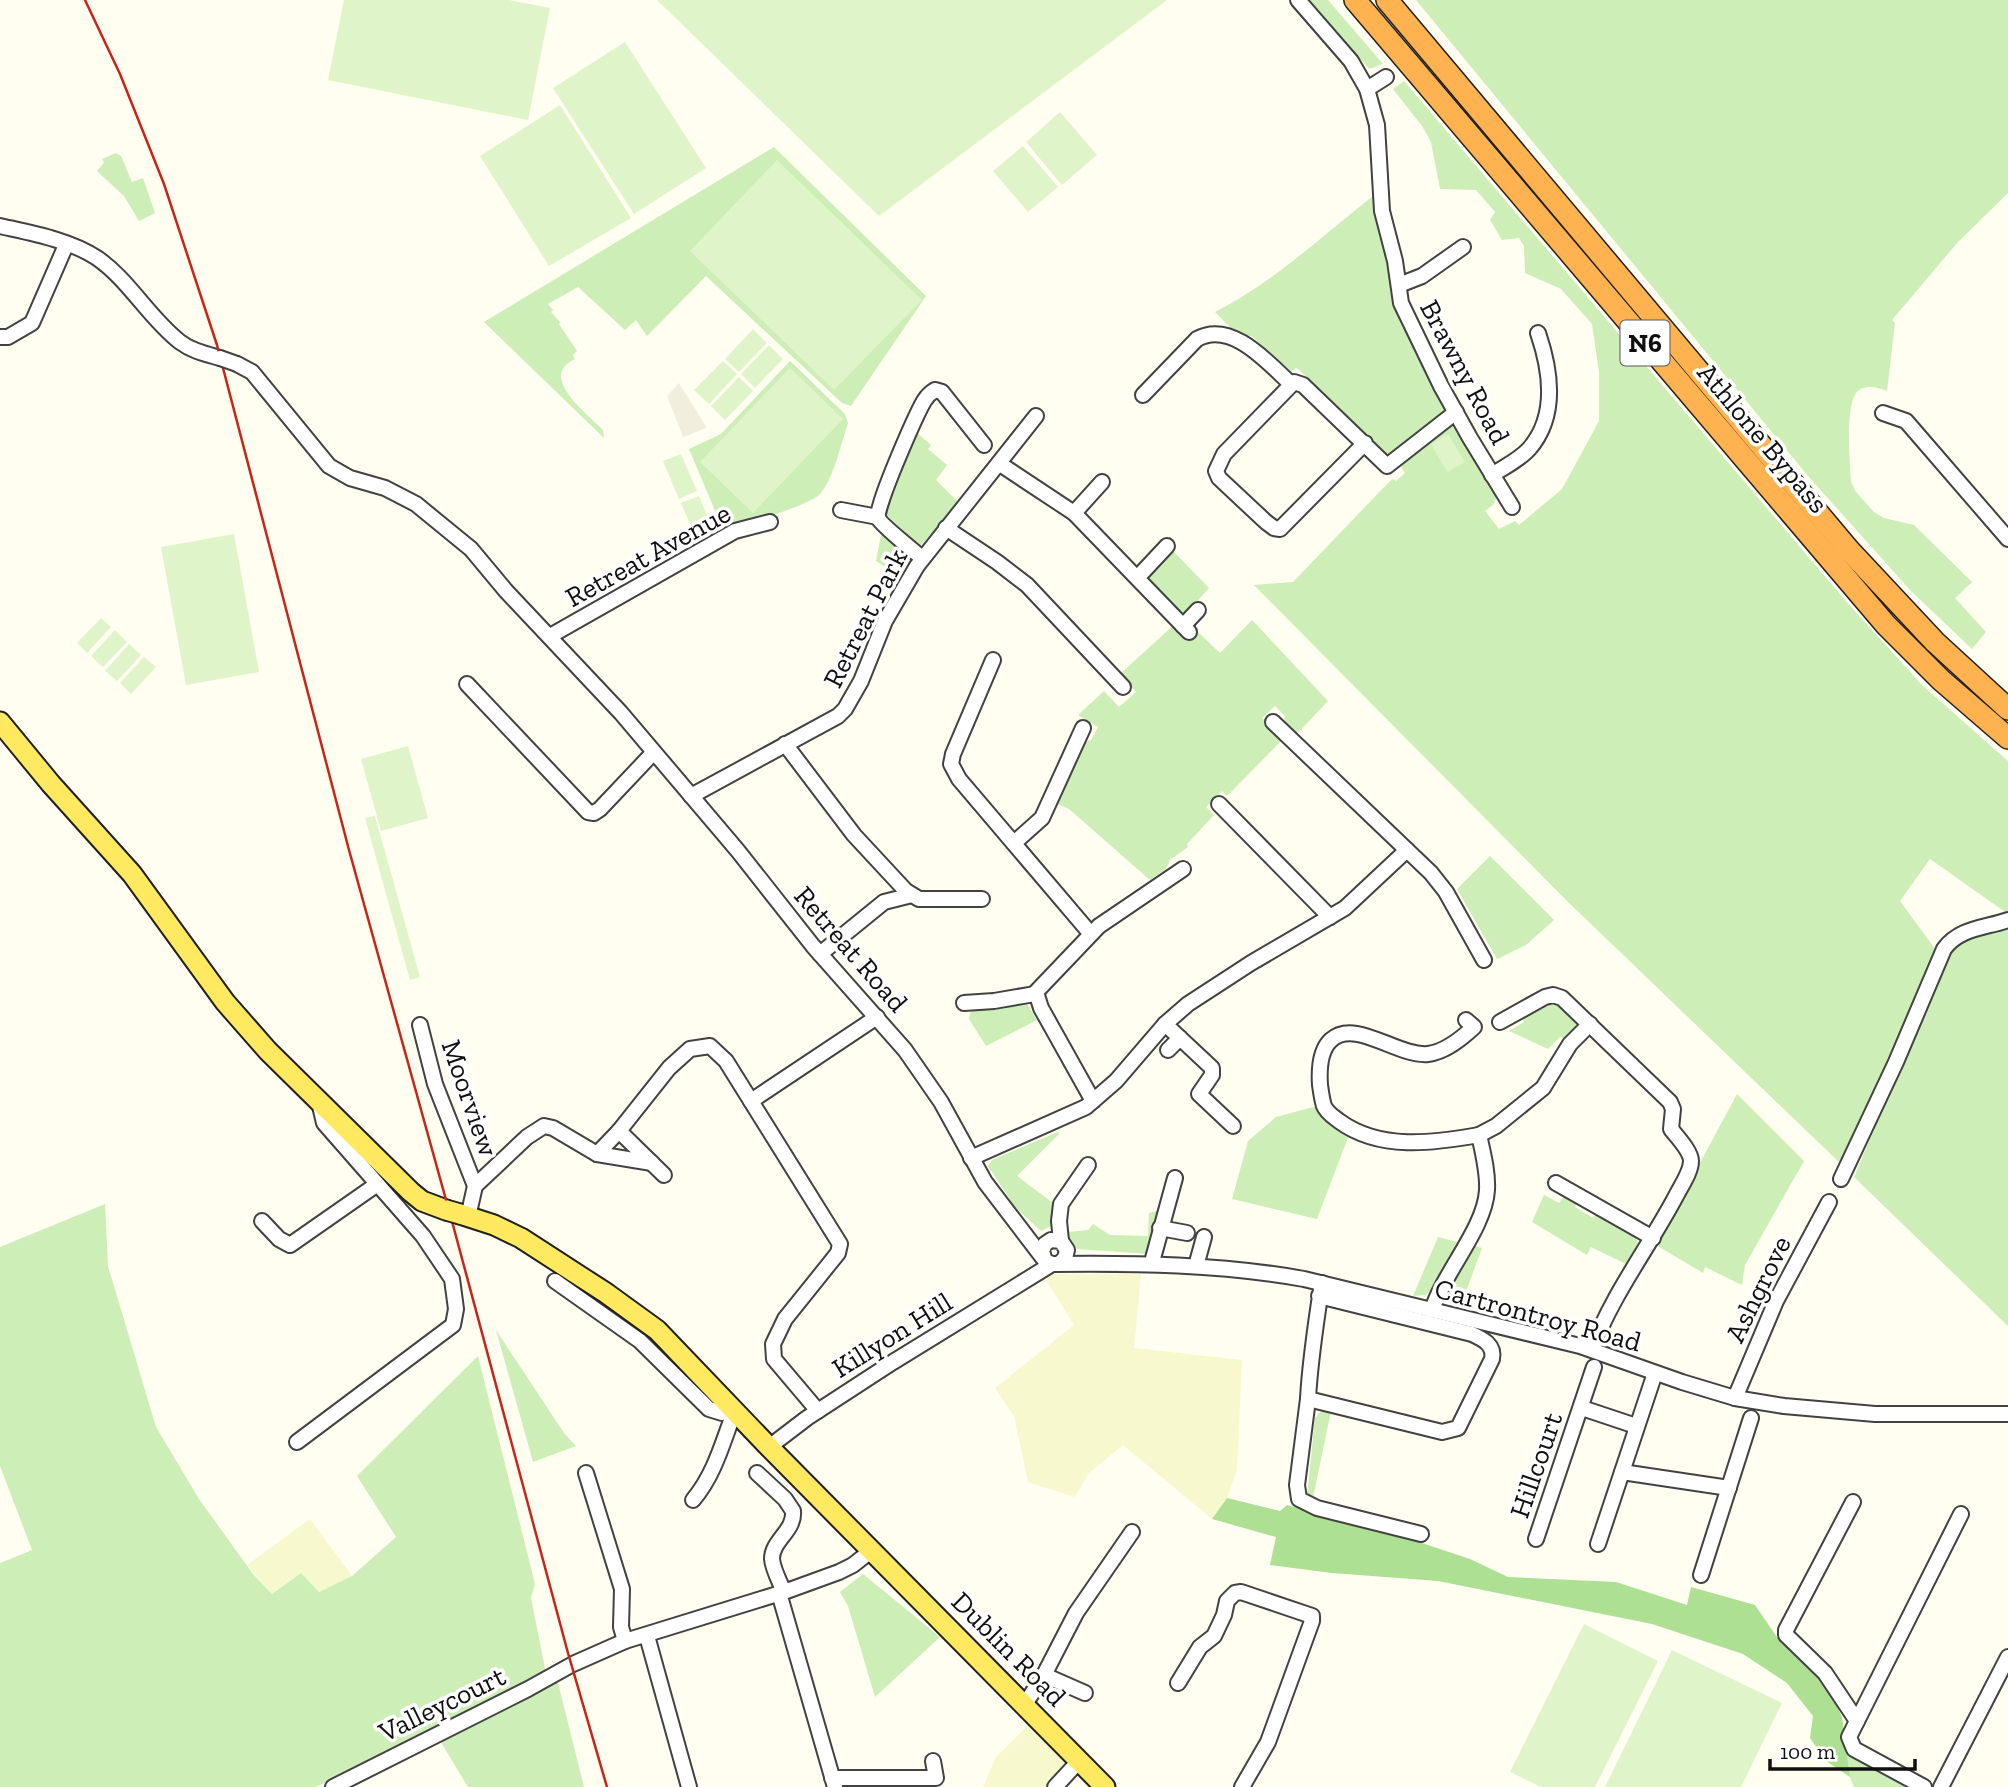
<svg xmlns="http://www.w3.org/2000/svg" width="2008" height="1787" viewBox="0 0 2008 1787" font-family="'Zilla Slab',serif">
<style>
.farmland{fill:#f7f8ce}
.green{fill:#cdeeb6}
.forest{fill:#aee094}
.pitch{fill:#e0f4c9}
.plaza{fill:#f1eede}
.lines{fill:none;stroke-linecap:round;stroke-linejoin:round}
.minor-casing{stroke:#424242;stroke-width:18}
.major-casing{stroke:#202020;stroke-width:23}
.highway-casing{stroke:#202020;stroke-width:24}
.minor{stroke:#fff;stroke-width:14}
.major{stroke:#ffe961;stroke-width:19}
.highway{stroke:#ffb24f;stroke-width:21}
.rail{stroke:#cc2319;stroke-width:2.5}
.minor-bridge-casing{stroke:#424242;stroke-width:18;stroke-linecap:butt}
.major-bridge-casing{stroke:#202020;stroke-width:23;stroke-linecap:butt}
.minor-bridge{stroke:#fff;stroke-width:14}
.major-bridge{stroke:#ffe961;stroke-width:19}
.labels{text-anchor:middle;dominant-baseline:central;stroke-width:7;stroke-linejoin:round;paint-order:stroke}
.shield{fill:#fff;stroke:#575757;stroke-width:2}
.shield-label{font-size:26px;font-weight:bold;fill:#0f0f0f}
.street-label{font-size:28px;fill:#0f0f0f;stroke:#fff}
</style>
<rect width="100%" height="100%" fill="#fffef1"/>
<g class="farmland">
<polygon points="1051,1274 1141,1274 1134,1348 1242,1360 1237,1470 1227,1498 1212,1519 1123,1445 1088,1474 1075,1497 1028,1482 1014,1416 995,1388 1074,1325 1044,1277"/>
<polygon points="310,1519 352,1576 319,1592 300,1573 272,1594 247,1565"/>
<polygon points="1029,1724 1069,1764 1049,1787 983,1787 996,1757"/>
</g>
<g class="green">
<polygon points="1310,0 1328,0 1383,64 1369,69"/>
<path d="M 1416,0 L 2008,0 L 2008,193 L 1958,242 L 1892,320 L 1895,323 L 1887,391 C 1878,387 1863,384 1856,393 C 1845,409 1850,462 1851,482 L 1856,492 L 1874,512 L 1884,518 L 1914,525 L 1972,582 L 1955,598 L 1986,632 L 1972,649 L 1911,591 L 1808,476 Z"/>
<polygon points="1404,81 1844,599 1922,685 2008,761 2008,914 1930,859 1900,901 1938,953 1910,1019 1841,1164 1566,900 1254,585 1293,582 1390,481 1393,479 1396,481 1405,473 1401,467 1402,463 1450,424 1455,427 1497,495 1494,504 1485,511 1499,529 1515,521 1519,525 1562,489 1599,421 1599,372 1592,324 1561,289 1525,273 1524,246 1519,238 1502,240 1490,220 1495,212 1476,190 1440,189 1431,142 1422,126 1393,89"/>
<path d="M 774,147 L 926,296 L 851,406 L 842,403 L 706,276 L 647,336 L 636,320 L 625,330 L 578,287 L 548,304 L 553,310 L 551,312 L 560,322 L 559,324 L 577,351 L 573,355 L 575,359 C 537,376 587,414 603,430 L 604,438 L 484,322 Z"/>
<polygon points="116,153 121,156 132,182 143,178 155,213 139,221 124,196 97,171 104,163 102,159"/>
<path d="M 1373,196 L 1376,201 L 1388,251 L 1447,409 L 1388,457 L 1299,370 L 1296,368 L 1291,372 L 1253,337 L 1234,331 L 1215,312 C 1273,283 1322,236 1373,196 Z"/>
<path d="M 790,361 L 845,414 L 848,423 C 841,443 834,478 820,494 C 811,505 742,525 724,532 L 689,449 L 721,434 Z"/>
<polygon points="915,431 931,445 928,449 947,465 936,480 959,503 920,546 888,516 886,512"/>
<polygon points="882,530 912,560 913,564 907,572 884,566 876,561"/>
<polygon points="1172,550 1209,588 1190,609 1183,613 1147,577"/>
<polygon points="1252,620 1328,701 1295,736 1284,724 1285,716 1275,706 1262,718 1283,739 1227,796 1222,791 1206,807 1214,815 1187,844 1188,847 1170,860 1166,869 1150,880 1069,809 1057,804 1085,742 1091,740 1098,727 1078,715 1104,691 1119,707 1136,692 1120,674 1176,623 1190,639 1198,632 1220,653"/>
<polygon points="1490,856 1554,920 1526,945 1497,959 1457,889"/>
<polygon points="2008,926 2008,1326 1854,1177 1948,952 1960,941"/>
<polygon points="1555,1000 1580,1023 1578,1028 1566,1039 1560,1037 1548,1049 1509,1031 1524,1022 1519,1015"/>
<polygon points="1024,1004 1028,1005 1037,1020 986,1046 969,1019 970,1013 976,1008"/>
<polygon points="1737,1094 1804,1161 1745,1265 1742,1285 1705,1267 1703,1273 1656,1245"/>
<polygon points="1317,1106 1331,1124 1349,1135 1317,1219 1232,1199 1248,1141 1276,1117"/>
<polygon points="1058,1132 1059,1134 1017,1176 1053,1203 1051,1226 1041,1231 1015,1207 988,1166 992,1160"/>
<polygon points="1544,1195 1559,1203 1565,1195 1578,1200 1575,1207 1593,1218 1598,1212 1638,1234 1636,1239 1638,1243 1626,1264 1591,1247 1587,1255 1532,1222"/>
<polygon points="105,1204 108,1266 156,1427 199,1499 253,1574 272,1594 301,1573 319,1592 352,1576 396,1537 357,1476 478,1356 535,1584 531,1598 546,1673 316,1787 0,1787 0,1563 32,1550 0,1466 0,1247"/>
<polygon points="1160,1210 1149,1254 1077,1249 1068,1235 1068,1232 1088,1230 1093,1224 1110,1235 1148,1236 1149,1213"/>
<polygon points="1438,1237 1457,1242 1431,1291 1425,1295 1413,1296"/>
<polygon points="1472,1245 1482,1248 1460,1308 1448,1301 1447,1292"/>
<polygon points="496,1330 564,1433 576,1446 533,1462"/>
<polygon points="1327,1410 1331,1411 1313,1498 1310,1498 1307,1496 1315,1418 1320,1412"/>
<polygon points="863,1574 940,1637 875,1697 848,1606 840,1592"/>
<polygon points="557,1679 584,1787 468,1787 439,1739"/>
<polygon points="1846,1748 1914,1787 1854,1787 1850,1777"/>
</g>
<polygon class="forest" points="1227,1498 1280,1511 1287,1505 1419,1542 1470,1559 1508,1577 1616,1582 1687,1605 1691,1587 1755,1605 1779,1640 1828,1687 1842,1717 1850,1777 1826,1761 1810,1738 1813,1716 1787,1683 1743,1654 1652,1624 1438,1581 1332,1573 1270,1565 1276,1537 1212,1519"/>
<g class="pitch">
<polygon points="344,0 509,0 550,8 528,120 328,80"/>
<polygon points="657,0 1167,0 879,216"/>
<polygon points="625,42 706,168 634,214 553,88"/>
<polygon points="560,105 631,218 549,266 480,156"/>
<polygon points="1060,112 1097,155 1062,185 1026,142"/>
<polygon points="1023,146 1058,187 1028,212 993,171"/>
<polygon points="777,160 922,300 834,390 690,251"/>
<polygon points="753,329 767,343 739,372 725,359"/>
<polygon points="769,345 783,359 755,388 741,374"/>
<polygon points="723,361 737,374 709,404 694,390"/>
<polygon points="790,368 843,419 753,513 700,462"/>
<polygon points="739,377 753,391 725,420 711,406"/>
<polygon points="1448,434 1465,462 1447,472 1431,444"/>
<polygon points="681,454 697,491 679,499 663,461"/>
<polygon points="699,496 714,533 697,540 681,503"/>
<polygon points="234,534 259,672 186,685 161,547"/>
<polygon points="101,618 111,627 87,653 77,643"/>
<polygon points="115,630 127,642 103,667 91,656"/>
<polygon points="129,644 141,655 117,681 105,671"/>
<polygon points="144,657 156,667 131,694 120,683"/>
<polygon points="408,746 428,818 381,831 361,759"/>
<polygon points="375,816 420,977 410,980 365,818"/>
<polygon points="1584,1624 1658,1661 1595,1787 1541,1787 1510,1772"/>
<polygon points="1672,1650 1782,1703 1741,1787 1605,1787"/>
</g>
<polygon class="plaza" points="679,383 707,428 683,437 667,396"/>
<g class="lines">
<g class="minor-casing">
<g id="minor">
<polyline points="1298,0 1351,61 1367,89 1377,125 1382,211 1395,261 1401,303 1441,386 1470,438 1512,507"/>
<polyline points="1367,89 1386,77"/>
<path d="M 0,226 C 31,233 70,240 97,258 C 129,280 149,318 180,342 C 192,351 206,354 220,358"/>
<polyline points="1399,285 1422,276 1463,247"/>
<polyline points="0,337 8,337 32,323 66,245"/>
<polyline points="237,364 252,372 329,466 350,478 385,488 416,504 471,549 506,591 621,713 738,851 813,946 905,1050 941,1102 985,1182 1043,1258"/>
<path d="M 1143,395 L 1197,339 C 1232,320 1268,363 1291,384"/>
<polyline points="1883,413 1906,421 2008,539"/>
<polyline points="1365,443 1280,529 1274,528 1266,522 1219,478 1216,471 1224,454 1294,382 1303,385 1387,466 1456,412"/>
<polyline points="1000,464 1074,513 1189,632"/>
<path d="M 1492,475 C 1504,467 1519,460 1529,449 C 1558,416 1551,371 1538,333"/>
<polyline points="841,510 878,517"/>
<polyline points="1074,513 1102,482"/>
<polyline points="946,528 997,562 1027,585 1123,687"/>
<path d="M 922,558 C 914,551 881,525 878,518 C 875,507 916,415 924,401 C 927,396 930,393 935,390 L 942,392 L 984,445"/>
<polyline points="1138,577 1167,546"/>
<polyline points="1183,626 1198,610"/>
<polyline points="550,636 735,531 770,522"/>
<polyline points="993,660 953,754 951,764 959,779 1090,933"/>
<polyline points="467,684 588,812 594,813 600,809 653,753"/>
<polyline points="1273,722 1431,873 1446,892 1484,960"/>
<polyline points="785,744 854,835 906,891 919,899 982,899"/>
<polyline points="691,796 838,716 845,709 861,681 885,621 917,566 1036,416"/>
<polyline points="1219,804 1330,917"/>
<polyline points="1014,843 1042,818 1083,728"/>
<polyline points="820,954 884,902 912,895"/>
<polyline points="964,1003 994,1001 1035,994"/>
<path d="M 1500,1022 L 1545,997 L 1553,995 L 1562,998 L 1670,1102 L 1673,1109 L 1671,1129 C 1677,1137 1691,1151 1691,1161 C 1691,1172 1681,1186 1676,1196 C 1649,1247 1612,1295 1592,1349"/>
<polyline points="1165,1024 1212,1068 1212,1075 1199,1094 1233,1126"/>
<polyline points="420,1025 435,1084 475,1186 468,1217"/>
<polyline points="1168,1050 1180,1038"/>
<polyline points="751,1101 877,1017"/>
<polyline points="1093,1101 1041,1008 1036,992 1099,926 1183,869"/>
<polyline points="619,1131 664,1175"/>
<polyline points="1479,1135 1496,1126 1543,1088 1570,1044 1590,1024"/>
<polyline points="597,1154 619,1131 669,1068 690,1049 710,1046 726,1061 840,1244 838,1253 785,1319 773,1344 774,1359 818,1411"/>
<polyline points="971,1158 1086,1107 1116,1081 1165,1024 1188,1004 1251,963 1345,908 1407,850"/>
<path d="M 1841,1179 L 1896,1062 L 1944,949 C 1959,928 1985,928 2008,920"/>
<polyline points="1556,1183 1653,1238"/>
<polyline points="475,1186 527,1137 544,1126 553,1128 597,1154 652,1163"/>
<polyline points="262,1221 279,1239 290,1245 376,1185"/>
<polyline points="1160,1228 1187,1233"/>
<polyline points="1061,1241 1059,1221 1061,1204 1088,1165"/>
<polyline points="1152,1262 1175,1178"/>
<path d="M 1060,1263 L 1065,1258 L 1067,1250 L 1061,1241 L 1051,1240 L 1045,1244 L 1042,1251 L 1045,1261 L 1052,1264 C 1136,1263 1220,1264 1304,1279 L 1580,1346 L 1682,1382 L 1735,1398 L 1784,1406 L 1875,1414 L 2008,1414"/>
<polyline points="1196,1266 1204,1237"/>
<polyline points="555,1281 640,1341 709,1409 722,1413 735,1410"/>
<path d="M 1319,1296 L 1472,1334 C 1483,1339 1495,1345 1492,1359 L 1458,1428 L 1442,1432 L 1308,1399 C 1310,1360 1316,1322 1322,1283"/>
<path d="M 1432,1310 C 1444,1272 1485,1228 1487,1190 C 1488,1172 1483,1153 1479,1135 C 1433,1143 1380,1151 1339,1121 C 1334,1117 1327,1113 1324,1106 C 1322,1100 1321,1092 1320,1085 C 1319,1070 1320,1050 1331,1040 C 1355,1018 1398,1057 1428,1054 C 1445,1052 1461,1039 1474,1027 L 1466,1020"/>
<polyline points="1735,1398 1776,1301 1829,1202"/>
<polyline points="1308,1399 1297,1485 1299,1499 1317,1508 1421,1534"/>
<polyline points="1582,1408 1636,1426"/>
<polyline points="297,1442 453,1325 456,1309 452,1279 423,1236 324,1123 319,1102"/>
<polyline points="769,1447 807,1418 893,1362 1052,1264"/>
<polyline points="1622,1472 1729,1488"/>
<polyline points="586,1473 622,1589 621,1627 625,1641"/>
<path d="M 757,1473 L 785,1499 L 793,1511 C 795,1531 772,1540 772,1559 C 773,1570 780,1582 784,1592"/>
<path d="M 693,1500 C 715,1474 723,1441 735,1410"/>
<polyline points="1853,1502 1786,1630 1786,1635 1825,1673 1857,1721"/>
<polyline points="1536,1539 1594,1367"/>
<polyline points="1598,1544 1655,1373"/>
<polyline points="1701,1575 1751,1418"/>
<polyline points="779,1593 835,1787"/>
<polyline points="647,1636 689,1787"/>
<polyline points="1044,1675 1085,1693"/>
<polyline points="1178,1683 1200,1647 1214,1636 1224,1615 1227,1601 1235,1593 1241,1592 1312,1616 1312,1621 1268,1742 1242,1787"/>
<polyline points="1025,1704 1044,1675 1076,1613 1132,1532"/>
<polyline points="832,1778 936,1778 933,1761"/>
<polyline points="333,1787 528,1689 573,1664 625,1641 784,1592 839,1572 853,1565 872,1550"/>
<polyline points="1055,1787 1079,1761"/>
<polyline points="1924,1787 1854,1749 1849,1737 1961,1514"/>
<polyline points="1941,1787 2008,1657"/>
</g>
</g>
<g class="major-casing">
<g id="major">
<polyline points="0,722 51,784 132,874 225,1002 268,1051 411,1192 422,1201 446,1210"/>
<polyline points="460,1214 494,1225 521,1238 606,1293 657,1330 769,1447 1105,1787"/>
</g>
</g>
<g class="highway-casing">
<g id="highway">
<polyline points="1355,0 1886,625 1941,680 2008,738"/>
<polyline points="1387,0 1849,550 1935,642 2008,709"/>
</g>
</g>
<use href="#minor" class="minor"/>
<use href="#major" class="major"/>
<use href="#highway" class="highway"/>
<polyline class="rail" points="85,0 120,74 164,184 217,345 349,850 453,1225 568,1653 607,1787"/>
<g class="minor-bridge-casing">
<polyline id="minor-bridge" points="220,358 237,364"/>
</g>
<g class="major-bridge-casing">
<polyline id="major-bridge" points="446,1210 460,1214"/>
</g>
<use href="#minor-bridge" class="minor-bridge"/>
<use href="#major-bridge" class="major-bridge"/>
</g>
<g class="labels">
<rect class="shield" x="1620.5" y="320.5" width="49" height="45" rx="5"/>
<g class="shield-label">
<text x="1645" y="343">N6</text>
</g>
<g class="street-label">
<text transform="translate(1465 372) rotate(62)">Brawny Road</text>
<text transform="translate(1763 438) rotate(50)">Athlone Bypass</text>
<text transform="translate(648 555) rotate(-29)">Retreat Avenue</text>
<text transform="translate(865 618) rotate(-63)">Retreat Park</text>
<text transform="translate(851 949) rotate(49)">Retreat Road</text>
<text transform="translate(470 1098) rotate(71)">Moorview</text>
<text transform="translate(1758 1289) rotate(-64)">Ashgrove</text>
<text transform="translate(1538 1315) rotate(15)">Cartrontroy Road</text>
<text transform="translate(892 1335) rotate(-32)">Killyon Hill</text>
<text transform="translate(1536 1465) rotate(-71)">Hillcourt</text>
<text transform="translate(1009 1649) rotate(45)">Dublin Road</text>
<text transform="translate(442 1704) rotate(-26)">Valleycourt</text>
</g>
</g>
<path d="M1770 1759v10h145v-10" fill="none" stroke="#0f0f0f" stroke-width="3.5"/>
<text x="1780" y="1759" font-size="21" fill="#0f0f0f" stroke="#ffffff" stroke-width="5" paint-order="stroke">100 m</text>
</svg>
